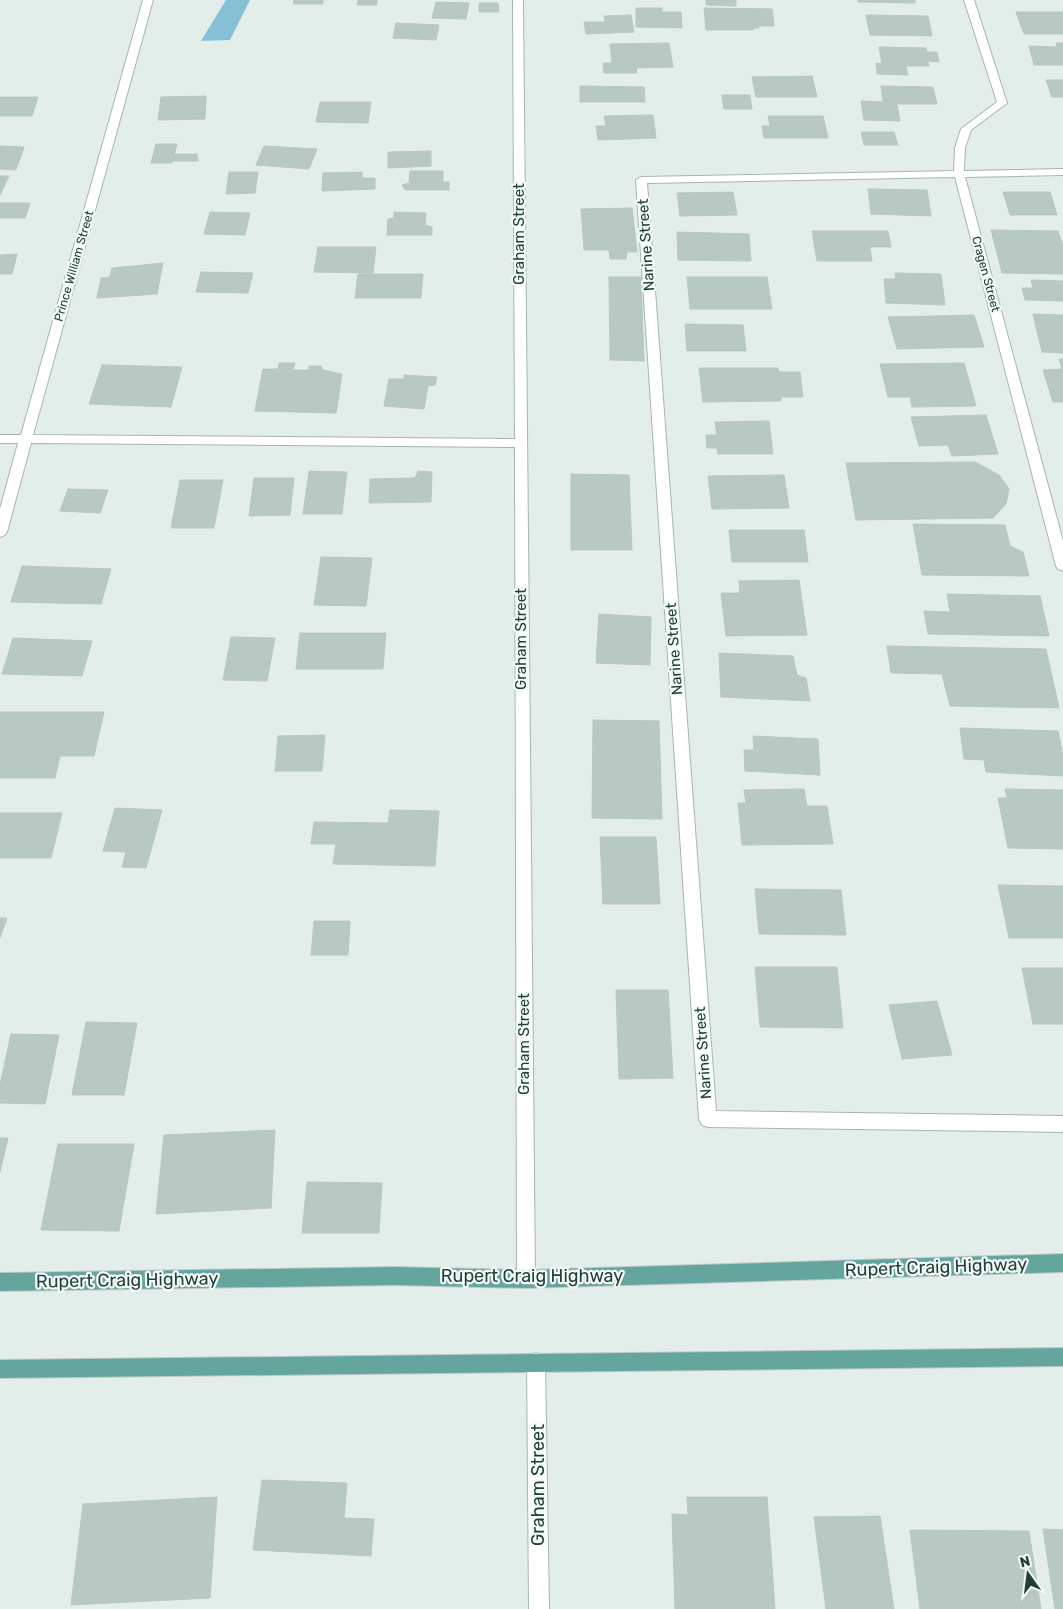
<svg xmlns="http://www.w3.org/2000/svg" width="1063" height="1609" viewBox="0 0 1063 1609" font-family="Rubik,sans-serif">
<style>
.water{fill:#87c0d6}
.building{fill:#b8c9c4;stroke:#b5c8c2}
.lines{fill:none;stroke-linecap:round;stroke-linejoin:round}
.minor-casing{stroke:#a5b6b2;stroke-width:2}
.major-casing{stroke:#c1cac8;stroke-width:2}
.minor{fill:#fff;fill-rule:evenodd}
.major{fill:#64a69d;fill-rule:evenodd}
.labels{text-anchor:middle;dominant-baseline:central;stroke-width:4.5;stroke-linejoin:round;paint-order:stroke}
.far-street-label{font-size:12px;fill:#21403c;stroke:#f4faf7}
.street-label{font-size:15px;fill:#21403c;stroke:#f4faf7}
.near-street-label{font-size:18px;fill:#21403c;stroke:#f4faf7}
</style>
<rect width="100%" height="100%" fill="#e3eeea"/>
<polygon class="water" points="226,0 250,0 230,40 201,41"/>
<g class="building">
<polygon points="294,0 323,0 323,4 293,4"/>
<polygon points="358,0 377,0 377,5 357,5"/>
<polygon points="706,0 736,0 736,6 706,5"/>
<polygon points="858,0 915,0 915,3 858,2"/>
<polygon points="436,2 469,3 466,19 432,18"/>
<polygon points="479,3 498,3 499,12 479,12"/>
<polygon points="636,8 662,8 662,12 681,12 682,28 636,27"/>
<polygon points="704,8 772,9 774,26 759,26 759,28 753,28 753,30 706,30"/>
<polygon points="1016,12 1063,12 1063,34 1024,34"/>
<polygon points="631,15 634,32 586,34 584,22 605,22 604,16"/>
<polygon points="866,15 928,16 932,36 870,35"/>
<polygon points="396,23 439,25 436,40 393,38"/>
<polygon points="669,43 673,67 636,68 637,73 604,73 603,63 612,63 610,44"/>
<polygon points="1056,43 1063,43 1063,65 1034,65 1029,46 1057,47"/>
<polygon points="879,47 926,48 927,52 937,52 939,62 928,61 929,66 906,66 908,75 877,74 876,63 882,64"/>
<polygon points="812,76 817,97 756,97 752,77"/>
<polygon points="1046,80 1063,80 1063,97 1052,97"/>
<polygon points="580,86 644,87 645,102 580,102"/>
<polygon points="881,86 933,87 937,104 897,104 900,121 864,120 861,101 883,102"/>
<polygon points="722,95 750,95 752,109 724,109"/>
<polygon points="206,96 205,119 158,120 161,97"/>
<polygon points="0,97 38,97 32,116 0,116"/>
<polygon points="320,102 371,102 368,123 316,122"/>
<polygon points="653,115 656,138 598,140 596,126 606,126 604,116"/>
<polygon points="768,116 823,116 828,138 764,138 762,126 770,126"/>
<polygon points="861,132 894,132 898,145 864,145"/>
<polygon points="156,144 177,144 172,163 151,163"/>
<polygon points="0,146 24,147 16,170 0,169"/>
<polygon points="264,146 317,149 309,169 256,165"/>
<polygon points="431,151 431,166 388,168 388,152"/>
<polygon points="175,154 197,154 198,161 173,161"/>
<polygon points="410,171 443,171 443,182 449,182 449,190 405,190 402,185 409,183"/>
<polygon points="229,172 258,172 255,193 226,194"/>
<polygon points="362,172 362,178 375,178 375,189 322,191 323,173"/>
<polygon points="0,176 9,176 0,195"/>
<polygon points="868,189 927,190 931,216 871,214"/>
<polygon points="733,192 737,215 680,216 677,193"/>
<polygon points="1003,192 1050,192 1057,215 1010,215"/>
<polygon points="0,203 30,203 25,218 0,218"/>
<polygon points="632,208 637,252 627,252 626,259 610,259 609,250 584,250 581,209"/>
<polygon points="210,212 250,213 245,235 204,234"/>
<polygon points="394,212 426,213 425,225 432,227 432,235 387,235 388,219 394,218"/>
<polygon points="991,230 1058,231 1063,246 1063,274 1002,273"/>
<polygon points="812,231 888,231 891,247 870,247 872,261 817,261"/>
<polygon points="677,232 749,234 751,261 678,260"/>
<polygon points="318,247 376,247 373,273 314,272"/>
<polygon points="17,254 12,274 0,274 0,255"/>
<polygon points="163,263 157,294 97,298 101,278 110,277 112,268"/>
<polygon points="201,272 253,273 248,293 196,292"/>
<polygon points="895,273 941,274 945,305 886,303 884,279 896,279"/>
<polygon points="358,274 423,274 421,298 355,298"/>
<polygon points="609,277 641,277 644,361 610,360"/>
<polygon points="687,277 767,277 772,309 690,309"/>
<polygon points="1031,280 1063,281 1063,301 1025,300 1022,288 1033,288"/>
<polygon points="1033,314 1063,315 1063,353 1042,352"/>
<polygon points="974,315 984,347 897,349 888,317"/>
<polygon points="685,324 743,325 746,351 687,351"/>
<polygon points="1059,359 1063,359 1063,402 1053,402 1043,370 1062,369"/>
<polygon points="279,363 295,363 293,370 309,370 309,366 321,366 323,370 342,374 336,413 255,411 263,369 278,369"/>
<polygon points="964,363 976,406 912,407 910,397 888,397 880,364"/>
<polygon points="102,365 182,367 171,407 89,404"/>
<polygon points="699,368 778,368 779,372 800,372 803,397 781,397 781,401 703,402"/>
<polygon points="404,375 437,377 435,385 428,386 424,409 384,406 389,379 404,379"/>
<polygon points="986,415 998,454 952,456 948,445 919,446 911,417"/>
<polygon points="769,421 773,454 718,454 717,448 707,448 706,435 717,435 715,422"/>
<polygon points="975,462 999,475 1009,489 1006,504 993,518 856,520 846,463"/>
<polygon points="309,471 347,472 342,514 303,514"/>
<polygon points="418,471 432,472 431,502 369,503 370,479 415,478"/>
<polygon points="571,474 629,475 632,550 571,550"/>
<polygon points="784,475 789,508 712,509 708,476"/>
<polygon points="254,478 294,478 290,515 249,516"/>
<polygon points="180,480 223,480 214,528 171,528"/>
<polygon points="68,489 108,490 100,513 60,511"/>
<polygon points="913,524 1005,525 1010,546 1023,552 1029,576 922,575"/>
<polygon points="729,530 804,530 808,562 732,562"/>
<polygon points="321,557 372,558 366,606 314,605"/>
<polygon points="22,566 111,569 101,604 11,602"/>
<polygon points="799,580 807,635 726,636 721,593 740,593 739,581"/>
<polygon points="947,594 1040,596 1049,636 928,634 924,611 950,612"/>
<polygon points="599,614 651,617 650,665 596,663"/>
<polygon points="300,633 386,633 383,669 296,669"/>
<polygon points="231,637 275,638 267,681 223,680"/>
<polygon points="13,638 92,641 82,676 2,674"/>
<polygon points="887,646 1046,649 1059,708 950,706 942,674 891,673"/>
<polygon points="719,653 793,656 797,675 806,678 810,701 721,697"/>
<polygon points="0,712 104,712 94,756 60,756 55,778 0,778"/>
<polygon points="593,720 659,721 662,819 592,818"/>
<polygon points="960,728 1058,731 1063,756 1063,776 986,772 984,760 964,759"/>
<polygon points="325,735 322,771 275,771 278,736"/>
<polygon points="753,736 818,739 820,775 745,771 744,750 754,750"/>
<polygon points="804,789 807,806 827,806 833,844 742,845 738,803 746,803 744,790"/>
<polygon points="1005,789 1063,790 1063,849 1008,848 998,798 1007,798"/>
<polygon points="115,808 162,810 146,868 122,867 126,852 103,851"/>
<polygon points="390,810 439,811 435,866 333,864 336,844 311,844 314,822 388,823"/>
<polygon points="0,813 62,813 51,858 0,858"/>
<polygon points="600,837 656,837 660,904 603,904"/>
<polygon points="998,885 1063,886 1063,938 1009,938"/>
<polygon points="755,889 841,890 846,935 759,934"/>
<polygon points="0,918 7,918 0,938"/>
<polygon points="314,921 350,921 348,955 311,955"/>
<polygon points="755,967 837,967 843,1028 760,1027"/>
<polygon points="1022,968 1063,968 1063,1024 1033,1024"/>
<polygon points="616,990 668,990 673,1078 619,1079"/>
<polygon points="937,1001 952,1055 902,1059 889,1005"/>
<polygon points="86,1022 137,1023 124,1095 72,1095"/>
<polygon points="11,1034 59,1035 45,1104 0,1103 0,1085"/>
<polygon points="275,1130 271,1208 156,1214 164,1135"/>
<polygon points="0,1138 8,1138 0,1172"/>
<polygon points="58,1144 134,1144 119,1231 41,1230"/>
<polygon points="307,1182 382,1183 379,1233 302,1233"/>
<polygon points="262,1480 347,1483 344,1518 374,1519 371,1556 253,1550"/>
<polygon points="217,1497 210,1598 71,1605 83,1504"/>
<polygon points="687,1497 767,1497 775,1609 675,1609 672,1514 688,1515"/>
<polygon points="880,1516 894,1609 826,1609 814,1517"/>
<polygon points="1043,1529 1063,1530 1063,1609 1055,1609"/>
<polygon points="910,1530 1029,1531 1041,1609 920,1609"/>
</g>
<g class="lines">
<g class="minor-casing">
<g id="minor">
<polygon points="143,0 153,0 33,435 515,439 513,0 523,0 535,1279 532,1285 526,1288 520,1285 517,1279 515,447 31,443 7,532 5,535 0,537 0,509 18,443 0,443 0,435 21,435"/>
<polygon points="964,0 974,0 1007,103 971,130 965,148 964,171 1063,169 1063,175 965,177 1063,541 1063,571 1058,569 1056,566 955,177 647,183 716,1111 1063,1116 1063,1132 708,1127 702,1125 699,1119 636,180 641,177 954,171 955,148 961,129 997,102"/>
<polygon points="536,1353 543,1355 545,1362 549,1609 529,1609 527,1362 529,1355"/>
</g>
</g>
<g class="major-casing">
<g id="major">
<polygon points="1063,1254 1063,1272 526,1288 395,1285 0,1291 0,1273 395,1267 526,1270"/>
<polygon points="1063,1348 1063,1366 0,1378 0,1360"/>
</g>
</g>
<use href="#minor" class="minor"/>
<use href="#major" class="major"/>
</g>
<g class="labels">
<g class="far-street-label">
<text transform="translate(74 266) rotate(-74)">Prince William Street</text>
<text transform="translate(986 274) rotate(75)">Cragen Street</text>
</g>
<g class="street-label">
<text transform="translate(519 234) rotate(-90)">Graham Street</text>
<text transform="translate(646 245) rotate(-94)">Narine Street</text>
<text transform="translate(521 639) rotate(-90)">Graham Street</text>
<text transform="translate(674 649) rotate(-94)">Narine Street</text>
<text transform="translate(524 1044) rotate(-90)">Graham Street</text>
<text transform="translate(703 1053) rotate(-94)">Narine Street</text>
</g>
<g class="near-street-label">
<text transform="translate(936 1267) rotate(-2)">Rupert Craig Highway</text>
<text x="532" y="1276">Rupert Craig Highway</text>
<text transform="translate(127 1280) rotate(-1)">Rupert Craig Highway</text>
<text transform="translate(538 1485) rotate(-90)">Graham Street</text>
</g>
</g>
<g transform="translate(1028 1574) rotate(346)" stroke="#f4faf7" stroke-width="4" paint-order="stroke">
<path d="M0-4L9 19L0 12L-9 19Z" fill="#21403c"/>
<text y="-8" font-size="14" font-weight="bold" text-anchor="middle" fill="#21403c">N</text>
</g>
</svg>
